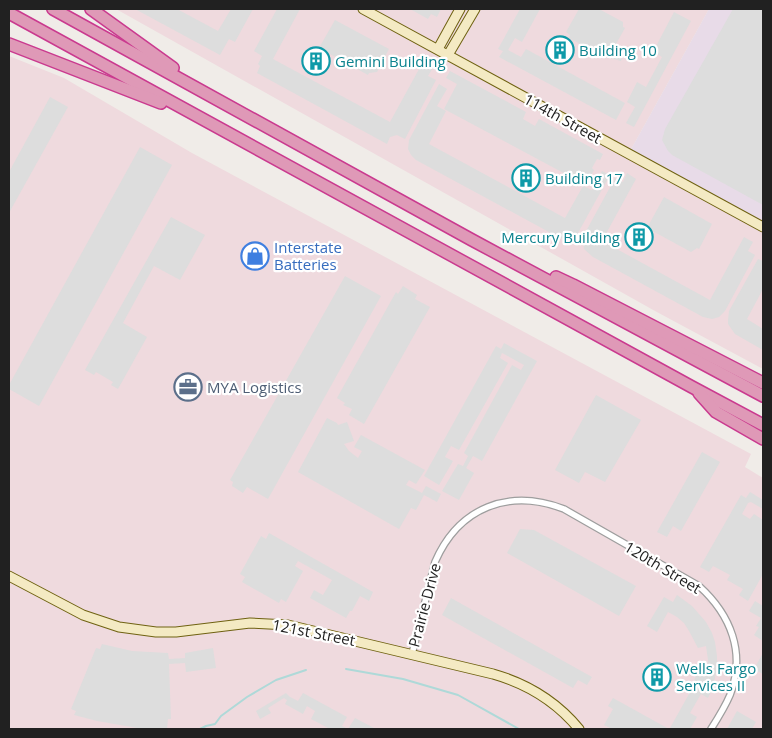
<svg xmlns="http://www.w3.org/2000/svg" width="772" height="738" viewBox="0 0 772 738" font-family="'Open Sans',sans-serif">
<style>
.commercial{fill:#efdade}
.industrial{fill:#e8dbe8}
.parking{fill:#ddd}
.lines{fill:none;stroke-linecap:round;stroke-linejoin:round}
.stream{stroke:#aed9d8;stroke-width:2}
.street-casing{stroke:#9e9e9e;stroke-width:8}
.secondary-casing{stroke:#6f6211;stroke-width:11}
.highway-casing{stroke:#ca3a8f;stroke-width:14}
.street{stroke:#fff;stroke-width:5.5}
.secondary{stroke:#f4eac3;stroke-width:9}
.highway{stroke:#df99b7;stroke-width:11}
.labels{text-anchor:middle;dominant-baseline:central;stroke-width:4.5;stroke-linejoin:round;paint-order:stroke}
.culture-label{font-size:15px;fill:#0d838f;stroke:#fff;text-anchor:start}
.street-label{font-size:15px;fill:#212121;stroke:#fff}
.shop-label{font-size:15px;fill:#366cbe;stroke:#fff;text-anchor:start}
.service-label{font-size:15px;fill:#4e5e75;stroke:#fff;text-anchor:start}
</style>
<rect width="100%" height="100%" fill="#f0ece8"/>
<g class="commercial">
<polygon points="116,9 709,9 629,153 763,227 763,369 655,311"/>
<polygon points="9,56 64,78 192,153 751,454 745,467 763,478 763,729 9,729"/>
</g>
<polygon class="industrial" points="709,9 763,9 763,227 629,153"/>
<g class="parking">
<polygon points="135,9 177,9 218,31 231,9 253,9 235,42 229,39 220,55"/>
<polygon points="277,9 300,9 273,59 390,122 424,60 434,66 428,76 436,80 405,139 397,135 390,137 387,144 257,73 260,66 258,64 262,56 254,51"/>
<polygon points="410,9 441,9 437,17 431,14 428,19"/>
<polygon points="520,9 540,9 522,42 515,38 508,50 521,57 526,49 625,103 616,120 499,57 503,51 498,49"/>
<polygon points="579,9 599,9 623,22 623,27 625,28 616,44 638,56 634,62 623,55 621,61 600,55 569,38 570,35 566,32"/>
<polygon points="733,9 763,9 763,205 672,155 668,151 662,140 665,129"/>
<polygon points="674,12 691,21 634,127 626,123 635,107 627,102 637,82 646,87 662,57 653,52"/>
<polygon points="335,20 389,49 377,72 369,73 368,75 319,48"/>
<polygon points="450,71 526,112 523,119 535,126 539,119 603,154 600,160 597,159 592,168 594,170 586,185 444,109 457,84 446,78"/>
<polygon points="439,84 447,89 437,106 446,111 429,144 565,218 583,186 592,190 602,171 610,175 578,233 572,238 567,239 560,238 416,160 411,155 408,149 409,140"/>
<polygon points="50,97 68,107 9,213 9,172"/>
<polygon points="140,147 172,165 39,406 9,389 9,385"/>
<polygon points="627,173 636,179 602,241 710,300 744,237 753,242 748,251 755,255 725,311 719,317 712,319 703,317 593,257 584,249 583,241 585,233 615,178 623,182"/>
<polygon points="664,197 712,224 699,249 697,248 691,252 647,228"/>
<polygon points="171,217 205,235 180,280 154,266 123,323 147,337 118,389 111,385 113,382 96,372 94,375 85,370"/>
<polygon points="758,259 763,261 763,289 747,319 763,329 763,350 735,334 728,324 728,320 729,311"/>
<polygon points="345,276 381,296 268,499 247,487 243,493 232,486 233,482 230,480"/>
<polygon points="403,286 417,295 415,299 430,307 364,424 349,415 352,409 343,405 345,403 337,398 396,292 398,294"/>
<polygon points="504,343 537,361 482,461 473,456 466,468 474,473 459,500 442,491 458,464 463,466 468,456 464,453 512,365 521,370 524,365 502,353 500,358 508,363 459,450 451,446 445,457 453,461 439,485 424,476 496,346 501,349"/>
<polygon points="596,395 641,420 605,482 585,472 579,483 555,470"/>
<polygon points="327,418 337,423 338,425 347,422 354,441 344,444 349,451 358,458 362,451 354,447 361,435 425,470 416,484 409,480 406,485 422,493 426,486 441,494 437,502 424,495 416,510 411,508 399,529 298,472"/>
<polygon points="702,452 720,462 681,531 673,526 667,537 657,532"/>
<polygon points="750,492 763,500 763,509 751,502 748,503 742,514 750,519 754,514 763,520 763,574 748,601 739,595 743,589 727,580 730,575 713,566 709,572 700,567 741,495 746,498"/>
<polygon points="520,529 534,530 636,586 619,616 507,553"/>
<polygon points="269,533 373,592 369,601 360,596 352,611 350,611 346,618 310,598 314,590 323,595 332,580 298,561 295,566 303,571 286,602 281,599 279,603 242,582 245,577 240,574 261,536 266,539"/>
<polygon points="677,595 692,606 706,622 712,633 715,642 717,656 717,667 713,688 708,698 701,694 690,713 697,717 690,729 670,728 689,694 697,673 707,675 708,660 706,646 698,648 689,631 684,623 677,617 668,612 657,632 647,626 664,597 673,602"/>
<polygon points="451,598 592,677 587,685 578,680 573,688 442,615"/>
<polygon points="755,601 763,606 763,641 754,635 759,627 756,626 761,618 749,611"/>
<polygon points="102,644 132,651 168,653 169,659 185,658 185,653 213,648 216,668 186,672 185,663 169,664 171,719 168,719 167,729 143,729 97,721 74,715 76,711 71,709 96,648 100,649"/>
<polygon points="763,653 763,674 754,669"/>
<polygon points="286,693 290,697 298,701 303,693 347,717 342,726 348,729 355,718 376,729 330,729 311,719 315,711 307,706 303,714 285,704 287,700 284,698 268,708 271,713 260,719 256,711"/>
<polygon points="613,698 669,729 609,729 610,728 604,725 613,709 608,706"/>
<polygon points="737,711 756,722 752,729 727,729"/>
</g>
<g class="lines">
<g class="stream">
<polyline points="346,669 403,679 458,695 519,729"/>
<polyline points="200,729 206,726 215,724 221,716 247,697 276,680 306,670"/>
</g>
<g class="street-casing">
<path id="street" d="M 412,654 L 435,562 C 459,507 509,488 564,509 L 699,586 C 731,615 746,653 730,695 C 725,707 718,718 711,729"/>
</g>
<g class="secondary-casing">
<g id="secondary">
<polyline points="363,9 763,227"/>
<polyline points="438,49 460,9"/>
<polyline points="448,55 475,9"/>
<path d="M 9,576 L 83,615 L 119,627 L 156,632 L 176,632 L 250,623 L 288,625 L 493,674 C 528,684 556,701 579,729"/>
</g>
</g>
<g class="highway-casing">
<g id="highway">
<polyline points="53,9 472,240 763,396"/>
<polyline points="91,9 173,68"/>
<polyline points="9,13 692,387 763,425"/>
<polyline points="9,44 161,103"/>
<polyline points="556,277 573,285 763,383"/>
<polyline points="699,393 716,412 763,439"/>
</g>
</g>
<use href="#street" class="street"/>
<use href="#secondary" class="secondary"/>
<use href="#highway" class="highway"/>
</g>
<defs>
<g id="building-ring" transform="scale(1.4375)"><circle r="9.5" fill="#fff" stroke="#0f9aa8" stroke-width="1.5"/><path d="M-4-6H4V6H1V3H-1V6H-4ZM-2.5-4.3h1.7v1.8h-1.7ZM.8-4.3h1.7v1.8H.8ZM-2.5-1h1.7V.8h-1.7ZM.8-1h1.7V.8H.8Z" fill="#0f9aa8"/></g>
<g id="shop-ring" transform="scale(1.4375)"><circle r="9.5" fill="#fff" stroke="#3f7fe0" stroke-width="1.5"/><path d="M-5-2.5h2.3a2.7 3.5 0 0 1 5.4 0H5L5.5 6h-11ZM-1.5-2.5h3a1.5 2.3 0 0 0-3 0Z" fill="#3f7fe0"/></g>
<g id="office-ring" transform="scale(1.4375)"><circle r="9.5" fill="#fff" stroke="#5c6f8a" stroke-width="1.5"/><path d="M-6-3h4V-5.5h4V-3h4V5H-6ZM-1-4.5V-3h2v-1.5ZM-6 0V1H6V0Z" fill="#5c6f8a"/></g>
</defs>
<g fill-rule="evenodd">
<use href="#building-ring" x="560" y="50"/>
<use href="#building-ring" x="316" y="61"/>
<use href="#building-ring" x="526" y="178"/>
<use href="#building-ring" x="639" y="237"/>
<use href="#shop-ring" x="255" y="256"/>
<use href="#office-ring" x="188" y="387"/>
<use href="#building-ring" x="657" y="677"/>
</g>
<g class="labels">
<g class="culture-label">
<text x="579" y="50">Building 10</text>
<text x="335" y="61">Gemini Building</text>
<text x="545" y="178">Building 17</text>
<text x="620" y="237" text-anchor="end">Mercury Building</text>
<text x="676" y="668">Wells Fargo<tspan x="676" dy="17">Services II</tspan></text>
</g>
<g class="street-label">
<text transform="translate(563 118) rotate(29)">114th Street</text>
<text transform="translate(663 567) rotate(31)">120th Street</text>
<text transform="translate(424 605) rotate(-75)">Prairie Drive</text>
<text transform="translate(314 632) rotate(11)">121st Street</text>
</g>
<g class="shop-label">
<text x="274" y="247">Interstate<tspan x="274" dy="17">Batteries</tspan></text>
</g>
<g class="service-label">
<text x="207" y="387">MYA Logistics</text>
</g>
</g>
<rect width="772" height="738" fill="none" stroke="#212121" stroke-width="20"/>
</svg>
